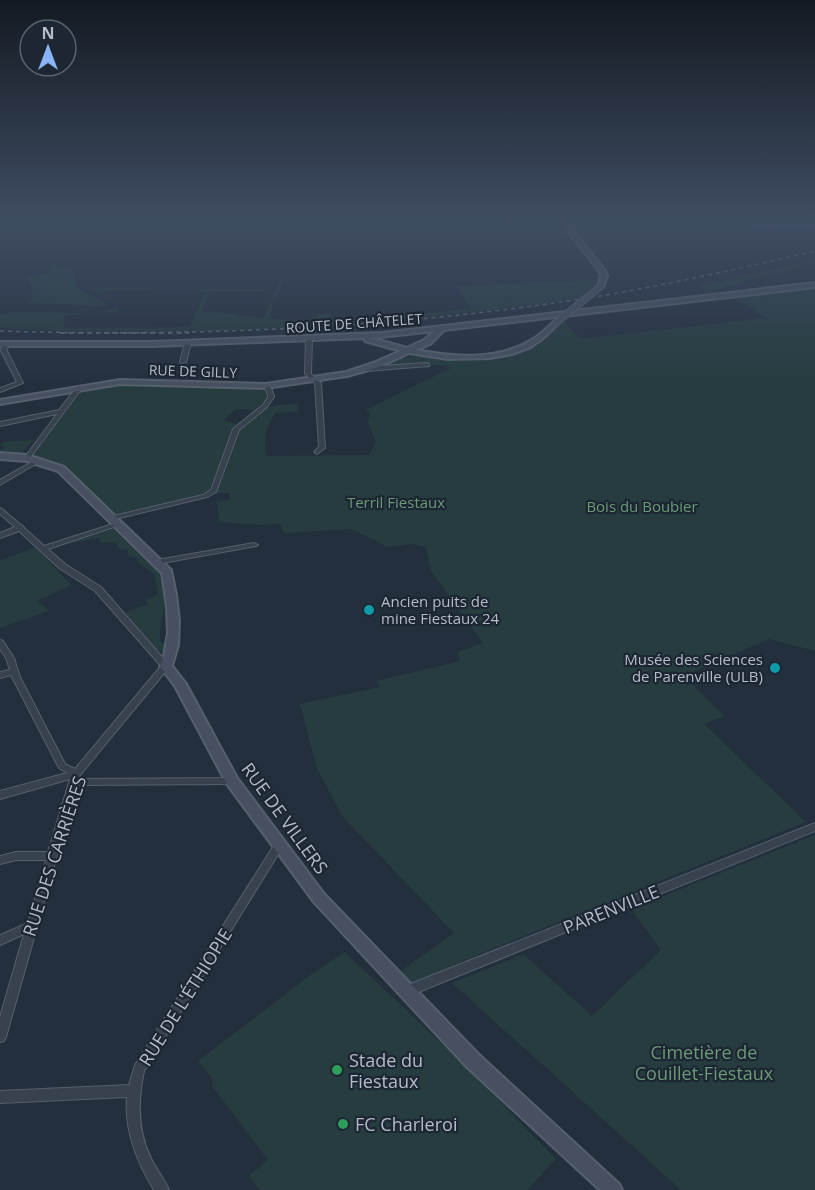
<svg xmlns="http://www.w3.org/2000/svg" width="815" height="1190" viewBox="0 0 815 1190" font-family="'Open Sans',sans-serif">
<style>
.green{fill:#263c3f}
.water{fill:#394c67}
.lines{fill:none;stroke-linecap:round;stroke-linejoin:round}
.street-casing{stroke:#565f6c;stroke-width:2}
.secondary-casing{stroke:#565f6c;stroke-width:4}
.street{fill:#38414e;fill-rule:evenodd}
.secondary{fill:#465061;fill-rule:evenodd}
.rail-far1{stroke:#5a6575;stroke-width:1.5;stroke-dasharray:4 4;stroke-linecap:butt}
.rail{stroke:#5a6575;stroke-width:2;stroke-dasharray:4.5 4.5;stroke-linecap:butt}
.secondary-bridge-casing{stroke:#565f6c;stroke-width:8;stroke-linecap:butt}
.secondary-bridge{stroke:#465061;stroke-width:6}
.culture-dot{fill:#0f9aa8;stroke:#1d2633;stroke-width:2}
.leisure-dot{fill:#2e9e5b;stroke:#1d2633;stroke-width:2}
.labels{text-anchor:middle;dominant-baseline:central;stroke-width:4.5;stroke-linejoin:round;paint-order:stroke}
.far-street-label{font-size:14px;fill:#b4bcc9;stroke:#1d2633}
.park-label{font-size:15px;fill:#6b9a76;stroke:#1d2633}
.poi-label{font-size:15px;fill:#b4bcc9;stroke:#1d2633;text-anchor:start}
.near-street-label{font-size:18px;fill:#b4bcc9;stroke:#1d2633}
.near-park-label{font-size:18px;fill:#6b9a76;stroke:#1d2633}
.near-poi-label{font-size:18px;fill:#b4bcc9;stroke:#1d2633;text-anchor:start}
</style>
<rect width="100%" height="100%" fill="#242f3e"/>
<g class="green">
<path d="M 815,260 L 815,264 L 745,280 C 737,288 721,286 710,292 L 712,294 L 700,288 L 700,286 Z"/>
<path d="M 591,263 L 597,269 L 600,278 L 584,297 C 531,307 476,311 422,317 C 282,331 140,338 0,328 L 0,315 L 13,312 L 96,313 L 117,308 L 119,309 L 117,312 L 66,315 L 63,319 L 68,320 L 60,323 L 65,324 L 64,328 L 190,327 L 205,293 L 194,289 L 101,291 L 115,301 L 90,288 L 268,289 L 269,291 L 210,291 L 202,311 L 237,314 L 237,316 L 264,317 L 281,279 L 285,279 L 272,306 L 270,319 L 315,320 L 318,314 L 331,314 L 330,318 C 379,319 421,314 471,308 L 457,286 L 597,280 L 597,272 Z"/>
<polygon points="50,264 71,269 77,287 106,304 105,306 27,303 33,297 29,293 34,292 26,278 50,272"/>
<path d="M 815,287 L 815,651 L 769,639 L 693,672 L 694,686 L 724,716 L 704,724 L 806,822 L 458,963 L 421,981 L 412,982 L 399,972 L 454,933 L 343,817 L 317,769 L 300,704 L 380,687 L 376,681 L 460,661 L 458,652 L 483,643 L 431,571 L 426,547 L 412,544 L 388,547 L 351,529 L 284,533 L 281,524 L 260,525 L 219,522 L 217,502 L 230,499 L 229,493 L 220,493 L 121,518 L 64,468 L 32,456 L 83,389 C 144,382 204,387 266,388 C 269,401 259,407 250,414 L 252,410 L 236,409 L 223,420 L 242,426 C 266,405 267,405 298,404 L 298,412 L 276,413 C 265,427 263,438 267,456 L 369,455 L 376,442 L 368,423 L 370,413 L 365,410 L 451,368 L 445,365 L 380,367 C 408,348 474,361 509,353 C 533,347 546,336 565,322 L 579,338 L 591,338 L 765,318 L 733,297 Z"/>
<polygon points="34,440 22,453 0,454 0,450 5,448 0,444 9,441"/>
<polygon points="114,529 159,569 165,606 161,618 160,642 165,644 165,653 156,649 125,612 148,604 146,600 158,594 154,574 138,562 140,559 129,556 127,549 120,550 115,542 101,543 98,538 62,545"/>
<polygon points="35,547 71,585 38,601 49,611 0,628 0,561"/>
<polygon points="815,835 815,1190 681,1190 452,983 523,954 592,1016 661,950 631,909"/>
<polygon points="345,952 458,1059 556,1159 527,1190 260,1190 249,1176 268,1160 213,1087 212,1078 198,1061 313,973"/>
</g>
<polygon class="water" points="640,220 815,220 815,228"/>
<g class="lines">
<g class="street-casing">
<g id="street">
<polygon points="309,336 312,338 311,374 321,383 325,448 317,454 314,452 319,447 315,383 305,374 306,338"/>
<polygon points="188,341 191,343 186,362 181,363 180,362 185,343"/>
<polygon points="5,342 8,344 7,351 23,383 0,392 0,388 17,382 1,351 2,344"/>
<polygon points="427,363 429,364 429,366 366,371 363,369 366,367"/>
<path d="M 266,384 C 271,386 273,392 274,397 L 267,407 L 239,430 L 216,492 L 207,497 L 111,520 L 109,519 L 108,518 L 109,517 L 203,495 L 211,490 L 233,429 L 263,405 L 268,397 L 267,391 L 263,386 Z"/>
<polygon points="79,386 82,388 29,459 25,459 25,457 57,414 0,426 0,422 59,410 77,387"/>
<polygon points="37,459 40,461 39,462 0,485 0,480"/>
<polygon points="0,508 2,509 21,525 23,526 24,528 44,546 116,523 120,523 121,524 120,525 48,549 65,564 101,587 170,666 80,775 79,779 232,778 235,779 237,781 235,783 232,784 77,785 6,1037 4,1041 0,1042 0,1017 24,934 0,945 0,935 28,923 46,860 16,860 0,864 0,856 16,852 48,852 70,779 0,799 0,791 67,773 59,768 11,675 0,678 0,672 10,670 6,658 0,649 0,640 3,641 14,658 20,677 65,764 75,769 161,666 95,591 59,568 19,531 0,538 0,533 15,527 0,514"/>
<polygon points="254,543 258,545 256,546 157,564 153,562 157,560"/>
<polygon points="815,823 815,831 411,995 407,996 403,995 401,991 403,987"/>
<path d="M 279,841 L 282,842 L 284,845 L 282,848 L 144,1071 C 138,1100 137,1129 150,1156 C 155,1168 164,1178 169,1190 L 154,1190 C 137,1162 124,1130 127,1097 L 0,1103 L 0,1091 L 129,1085 L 135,1065 L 276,842 Z"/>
</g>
</g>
<g class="secondary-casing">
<g id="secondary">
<polygon points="571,220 577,220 571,228 606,272 607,276 603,287 598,286 601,276 600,272 565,228"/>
<path d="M 815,283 L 815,287 L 444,330 L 430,344 L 416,350 C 452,357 496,361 530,341 C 539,336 547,328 555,321 L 560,322 L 542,339 L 531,347 L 512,354 L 490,358 L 448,359 L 409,353 L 379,367 L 347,376 L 266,388 L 120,384 L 0,404 L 0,400 L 120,380 L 266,384 L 346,372 L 373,363 L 401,351 L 365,341 L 365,338 L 152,346 L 0,346 L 0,342 L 152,342 L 382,333 ZM 435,331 L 424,340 L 407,348 L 371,338 Z"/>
<polygon points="0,453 27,455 64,467 171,570 176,595 179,620 178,645 172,666 186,684 237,778 324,894 478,1054 619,1184 622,1190 600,1190 466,1066 314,902 227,784 175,686 160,666 164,656 168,633 167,607 162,573 58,471 26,461 0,459"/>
</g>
</g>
<use href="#street" class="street"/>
<use href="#secondary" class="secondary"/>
<path class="rail-far1" d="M 0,331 C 203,337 406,328 606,295 C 676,283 746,267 815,251"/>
<polyline class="rail" points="60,333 189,333"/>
<g class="secondary-bridge-casing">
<polyline id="secondary-bridge" points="557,322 601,286"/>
</g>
<use href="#secondary-bridge" class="secondary-bridge"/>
</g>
<linearGradient id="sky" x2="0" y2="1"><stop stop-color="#141a22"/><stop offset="0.57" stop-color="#3f4d63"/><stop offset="1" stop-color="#3f4d63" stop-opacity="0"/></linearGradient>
<rect width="815" height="387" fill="url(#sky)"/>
<g class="culture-dot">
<circle cx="369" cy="610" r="6"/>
<circle cx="775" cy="668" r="6"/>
</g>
<g class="leisure-dot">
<circle cx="337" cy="1070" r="6"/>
<circle cx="343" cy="1124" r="6"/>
</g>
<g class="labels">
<g class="far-street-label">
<text transform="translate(354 323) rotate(-4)">ROUTE DE CHÂTELET</text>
<text transform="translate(193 371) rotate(2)">RUE DE GILLY</text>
</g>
<g class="park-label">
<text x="396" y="502">Terril Fiestaux</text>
<text x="642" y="506">Bois du Boubier</text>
</g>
<g class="poi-label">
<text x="381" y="601">Ancien puits de<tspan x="381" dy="17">mine Fiestaux 24</tspan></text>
<text x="763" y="659" text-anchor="end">Musée des Sciences<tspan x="763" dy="17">de Parenville (ULB)</tspan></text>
</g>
<g class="near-street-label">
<text transform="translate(285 818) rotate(54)">RUE DE VILLERS</text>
<text transform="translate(54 856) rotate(-72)">RUE DES CARRIÈRES</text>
<text transform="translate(611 909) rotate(-22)">PARENVILLE</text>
<text transform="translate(185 997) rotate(-58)">RUE DE L'ÉTHIOPIE</text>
</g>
<g class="near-park-label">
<text x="704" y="1052">Cimetière de<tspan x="704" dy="21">Couillet-Fiestaux</tspan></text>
</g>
<g class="near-poi-label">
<text x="349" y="1060">Stade du<tspan x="349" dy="21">Fiestaux</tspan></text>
<text x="355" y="1124">FC Charleroi</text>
</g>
</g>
<g transform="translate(48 48)"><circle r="28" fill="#1d2633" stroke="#59626f" stroke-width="1.5"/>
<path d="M0-4.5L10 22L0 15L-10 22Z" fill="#8ab4f8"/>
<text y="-9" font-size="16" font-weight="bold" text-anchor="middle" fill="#b4bcc9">N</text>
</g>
</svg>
